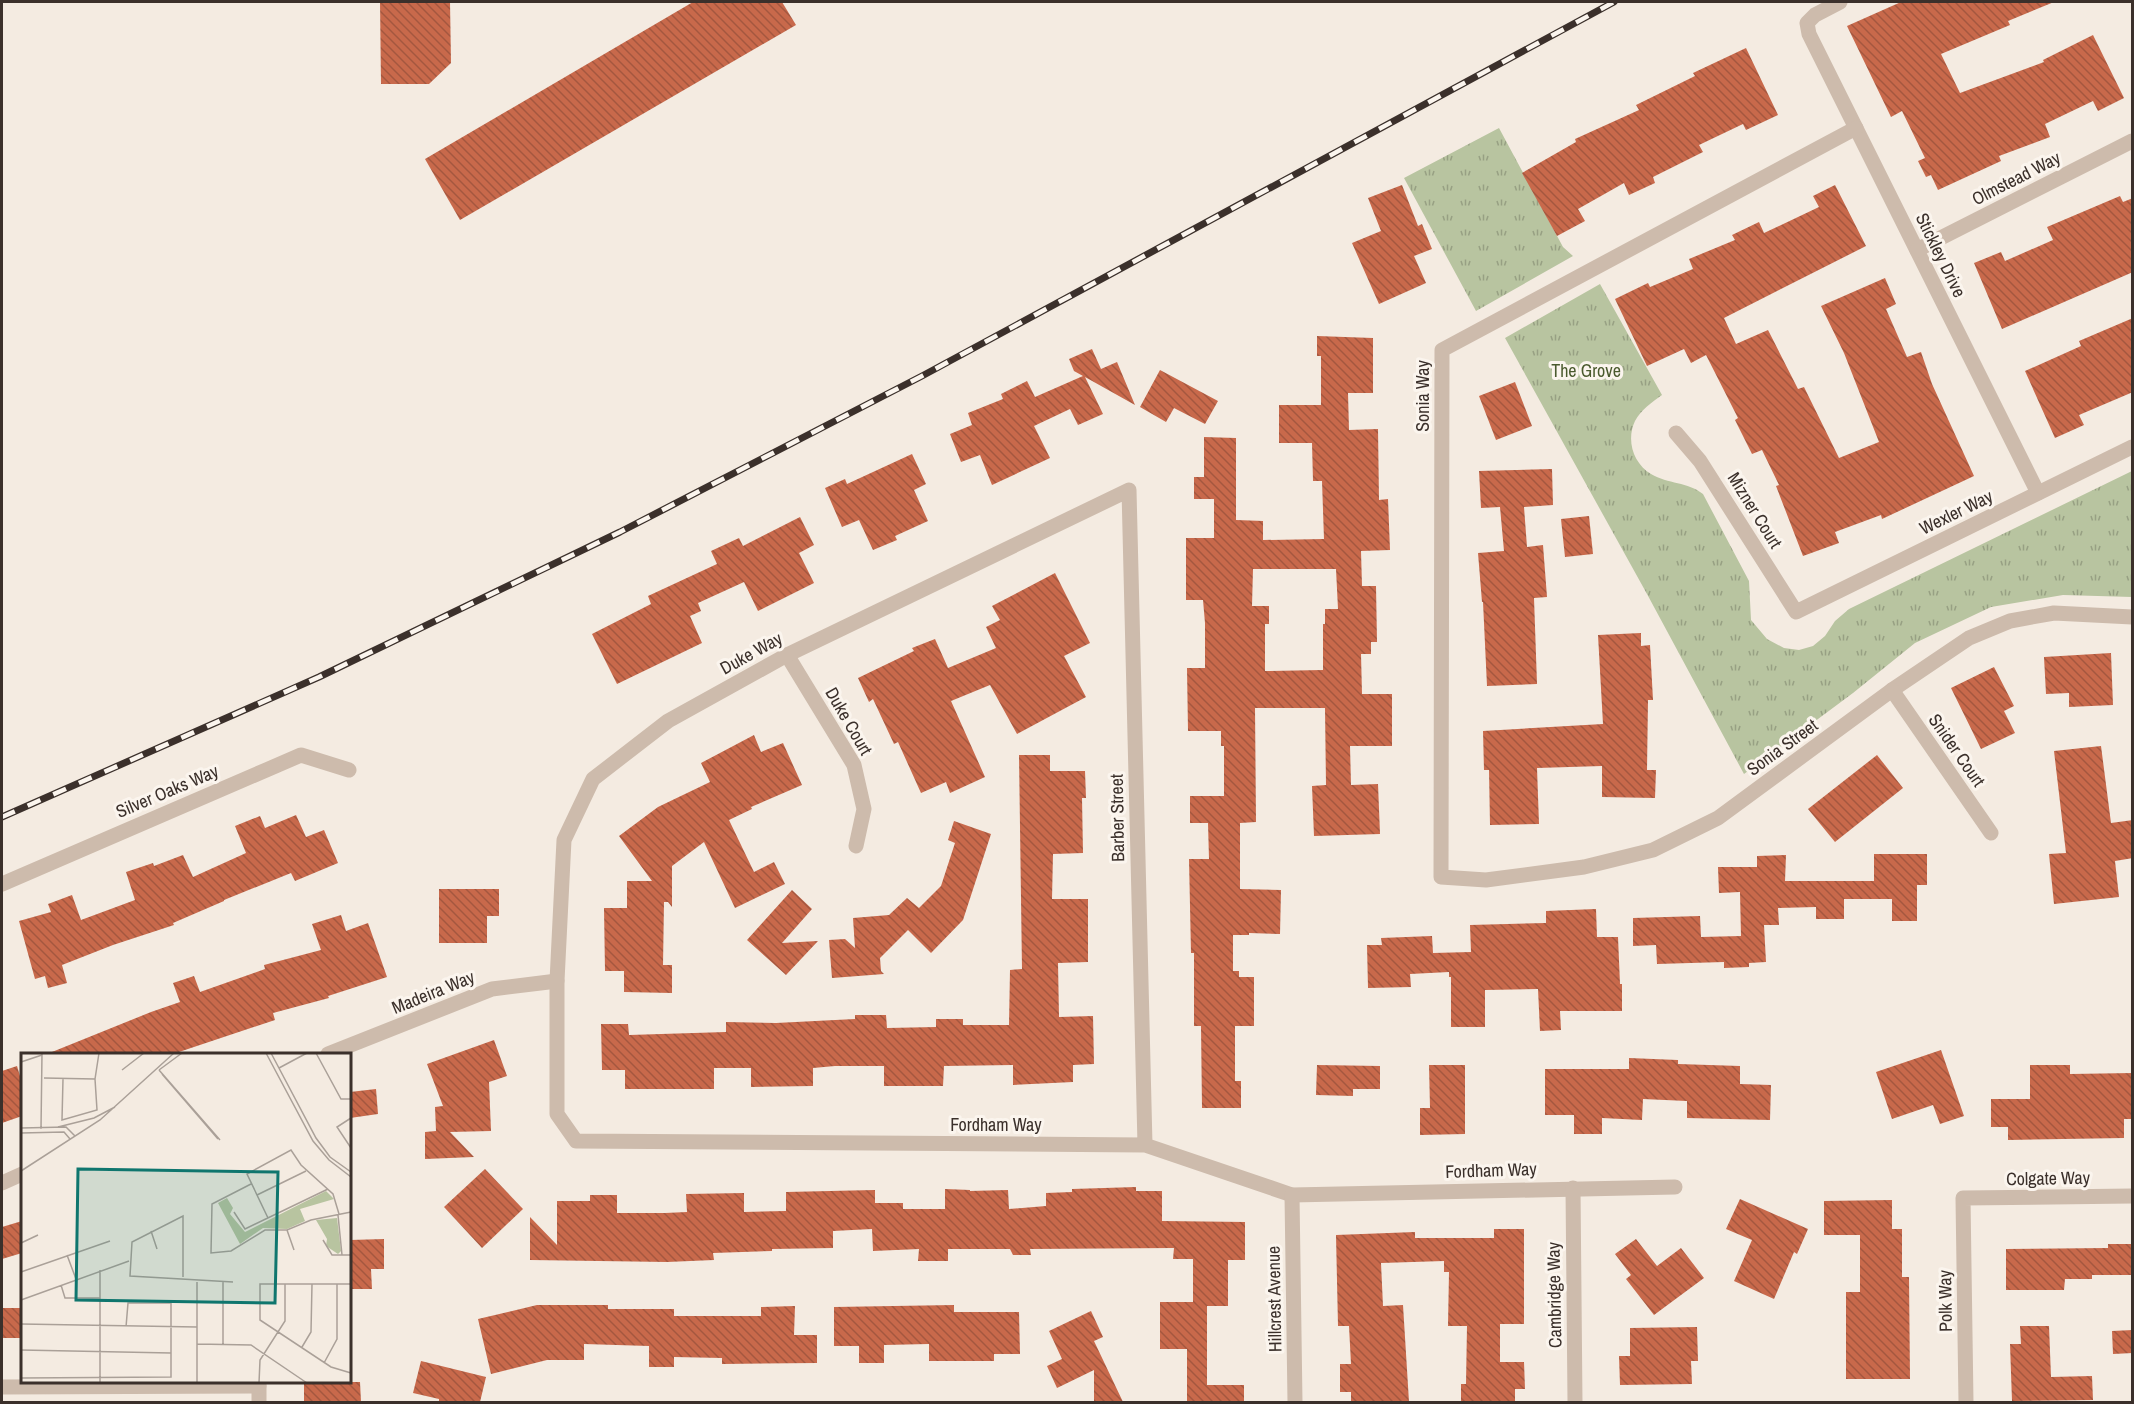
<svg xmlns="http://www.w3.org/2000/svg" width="2134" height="1404" viewBox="0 0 2134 1404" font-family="'Archivo Narrow',sans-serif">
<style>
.park{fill:url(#park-tufts)}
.building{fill:url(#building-back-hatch);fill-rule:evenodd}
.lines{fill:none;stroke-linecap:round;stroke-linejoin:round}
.minor{stroke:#cdbbac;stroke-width:15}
.rail-casing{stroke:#3b302b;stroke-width:7}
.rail{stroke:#fbf5ee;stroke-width:4.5;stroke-dasharray:14;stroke-linecap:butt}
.labels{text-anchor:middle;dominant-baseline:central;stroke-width:6;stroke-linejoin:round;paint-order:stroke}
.street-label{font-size:18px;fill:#3b302b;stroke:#fbf5ee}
.park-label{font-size:18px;fill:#4a5a2e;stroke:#fbf5ee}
.inset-road{fill:none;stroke:#aaa098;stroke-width:1.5}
.view{fill:#0f766e;fill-opacity:0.15;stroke:#0f766e;stroke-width:3}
.inset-edge{fill:none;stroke:#3b302b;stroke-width:3}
</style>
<defs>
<pattern id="park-tufts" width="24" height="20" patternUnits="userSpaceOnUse" patternTransform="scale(1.5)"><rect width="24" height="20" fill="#b8c4a0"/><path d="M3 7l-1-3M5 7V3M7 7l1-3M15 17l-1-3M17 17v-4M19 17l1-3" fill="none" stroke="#97a083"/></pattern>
<pattern id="building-back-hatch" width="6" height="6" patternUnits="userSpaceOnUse" patternTransform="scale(1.5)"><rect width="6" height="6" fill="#c8694b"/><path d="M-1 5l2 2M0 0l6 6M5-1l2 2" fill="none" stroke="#a4573f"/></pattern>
</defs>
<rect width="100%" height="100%" fill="#f4ebe1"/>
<g class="park">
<polygon points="1499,128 1563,247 1573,256 1476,311 1404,178"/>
<path d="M 1600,284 L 1662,395 C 1652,402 1641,410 1635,421 C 1626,440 1633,463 1651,474 C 1668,484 1688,482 1703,494 L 1749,581 L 1751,620 L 1767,639 L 1784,648 L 1799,650 L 1813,646 L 1825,636 L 1835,621 L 1849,609 L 2132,471 L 2132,597 L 2063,595 L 1991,607 L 1915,643 L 1853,693 L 1744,774 L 1647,594 L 1505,338 Z"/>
</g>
<g class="building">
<polygon points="380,2 450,2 451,63 429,84 381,84"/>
<polygon points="693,2 782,2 796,25 460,220 425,159"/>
<polygon points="1901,2 2054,2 2008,21 2010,25 1941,54 1960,93 2044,62 2043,60 2093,35 2124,98 2098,111 2093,101 2045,124 2050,137 1999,156 2001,161 1938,190 1931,175 1926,177 1918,161 1925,158 1902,111 1891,117 1847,26"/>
<polygon points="1746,48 1778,115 1746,130 1743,124 1699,145 1703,152 1653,177 1655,183 1629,195 1624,183 1578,209 1585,221 1557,236 1522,173 1576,142 1575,139 1639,110 1636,105 1695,76 1693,73"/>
<polygon points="1402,185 1418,226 1422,224 1432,249 1414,256 1426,283 1379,304 1352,243 1381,231 1368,198"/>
<polygon points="1835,185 1866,246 1724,318 1736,344 1768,330 1798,389 1804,387 1839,458 1879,442 1844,353 1821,306 1885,278 1896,304 1886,309 1907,357 1921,352 1932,384 1974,476 1882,519 1881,515 1835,532 1839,543 1803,556 1776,486 1779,485 1762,450 1752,454 1735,420 1738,418 1706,355 1691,363 1684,349 1647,366 1615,299 1648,283 1650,287 1693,269 1689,259 1735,240 1732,235 1759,222 1764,233 1819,207 1813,196"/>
<polygon points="2120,196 2123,202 2133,198 2133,272 2002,329 1974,263 2001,252 2005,261 2053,240 2047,227"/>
<polygon points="2133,318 2133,392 2079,415 2084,425 2055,438 2025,371 2081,346 2079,341"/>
<path d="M 1317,336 L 1373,338 L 1373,393 L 1348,393 L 1349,430 L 1378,429 L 1379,500 L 1388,499 L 1390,550 L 1361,551 L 1362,586 L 1376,586 L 1377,642 L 1371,642 L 1371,654 L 1361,654 L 1362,694 L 1392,694 L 1392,746 L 1350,746 L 1351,785 L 1378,784 L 1380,834 L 1314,836 L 1312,786 L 1326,785 L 1325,708 L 1255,708 L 1256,822 L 1240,823 L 1240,889 L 1281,890 L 1280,934 L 1249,933 L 1249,935 L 1233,935 L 1233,971 L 1239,971 L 1239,977 L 1254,977 L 1254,1026 L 1235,1026 L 1235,1081 L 1241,1081 L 1241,1108 L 1202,1108 L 1201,1026 L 1194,1026 L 1194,953 L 1191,953 L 1189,859 L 1209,859 L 1208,823 L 1190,823 L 1190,796 L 1224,796 L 1224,746 L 1221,746 L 1221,731 L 1188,731 L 1187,668 L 1205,668 L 1205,623 L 1203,600 L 1186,600 L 1186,538 L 1214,538 L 1214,499 L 1194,499 L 1194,477 L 1204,477 L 1204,437 L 1236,438 L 1236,520 L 1263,521 L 1263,540 L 1324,539 L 1322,481 L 1313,481 L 1312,443 L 1279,443 L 1279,405 L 1321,405 L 1321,356 L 1317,356 ZM 1253,569 L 1336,569 L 1338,609 L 1325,609 L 1325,624 L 1323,624 L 1323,670 L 1265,671 L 1265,624 L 1269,624 L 1269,606 L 1252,606 Z"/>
<polygon points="1092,349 1101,369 1117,362 1135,405 1085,377 1103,414 1078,425 1070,409 1034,426 1050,458 992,485 980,455 961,462 950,434 972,425 968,413 1003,399 1001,394 1027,381 1035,397 1083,376 1074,371 1069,359"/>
<polygon points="1160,370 1218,401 1205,424 1174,408 1166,422 1140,407"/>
<polygon points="1515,382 1532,426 1496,440 1479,396"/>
<polygon points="912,454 926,484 914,490 928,521 895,536 897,540 873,550 859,520 842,527 825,488 845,479 847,484"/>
<polygon points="1552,469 1553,505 1524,507 1527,547 1543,545 1547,597 1534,598 1537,684 1487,686 1483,602 1482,602 1478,553 1504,551 1500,507 1481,508 1479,471"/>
<polygon points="1589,516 1593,554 1565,557 1561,519"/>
<polygon points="800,517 814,545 799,553 814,583 758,611 744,582 698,603 701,611 690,616 702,643 617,684 592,634 651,604 648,596 717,564 711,551 739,538 743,546"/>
<polygon points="1055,573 1090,643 1064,656 1086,697 1017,734 990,685 951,701 985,777 950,793 946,782 921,793 898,742 894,744 873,699 869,702 858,678 914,651 912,648 935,639 948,668 996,648 986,627 1000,620 992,606"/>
<polygon points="1641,633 1641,646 1650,645 1653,700 1648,700 1647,770 1656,770 1655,798 1602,797 1602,766 1537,768 1539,824 1490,825 1489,770 1484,770 1483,731 1603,724 1598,635"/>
<polygon points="2111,653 2113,705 2069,707 2069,693 2046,694 2044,657"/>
<polygon points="1994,667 2014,706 2004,711 2015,733 1981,749 1951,688"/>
<polygon points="754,735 761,752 783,743 802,785 751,807 752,809 729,820 754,872 774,862 785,884 735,908 704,842 672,866 672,907 668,902 664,902 663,965 672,965 672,993 624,992 624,971 605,971 604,908 627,908 627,881 652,881 619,836 658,807 710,782 701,763"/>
<polygon points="2101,746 2111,823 2133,820 2133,858 2115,861 2119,897 2054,904 2049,854 2066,853 2054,751"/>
<polygon points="1019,755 1050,755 1050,771 1085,771 1086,798 1082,798 1083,853 1053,854 1052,899 1088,899 1088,962 1058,963 1059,1017 1093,1016 1094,1064 1073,1065 1073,1082 1013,1085 1013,1065 944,1066 943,1086 884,1086 884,1066 835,1066 813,1068 813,1086 751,1087 751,1068 714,1068 714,1089 625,1089 625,1070 602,1070 601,1024 628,1024 629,1035 726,1032 726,1022 776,1023 855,1019 855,1015 886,1015 887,1028 936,1027 936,1019 963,1019 963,1025 1009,1025 1010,970 1022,969"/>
<polygon points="1877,755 1903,788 1835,842 1808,809"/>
<polygon points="296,815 306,837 324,830 338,863 295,881 291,873 224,900 224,901 173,923 174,925 113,945 62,965 67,983 48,988 45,976 35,979 19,921 51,912 48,904 72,895 81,920 135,900 126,872 153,863 154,866 183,855 193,877 246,853 235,826 260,816 265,828"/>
<polygon points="954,821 991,834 963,920 931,953 908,930 880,958 881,971 884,974 832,978 829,940 845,939 855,948 853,918 889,915 907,898 919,908 941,886 955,843 948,840"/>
<polygon points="1874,854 1927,854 1927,885 1917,885 1917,921 1892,921 1892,899 1844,899 1844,919 1816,919 1816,907 1778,908 1779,925 1764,925 1766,962 1749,963 1749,967 1724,968 1724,962 1657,964 1656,945 1633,946 1633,918 1700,916 1701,937 1741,936 1740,892 1719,893 1718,867 1757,867 1757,856 1786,855 1785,881 1874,881"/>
<polygon points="439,889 499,889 499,916 487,916 487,943 439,943"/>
<polygon points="792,890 812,909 782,943 818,941 786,975 747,940"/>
<polygon points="1596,909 1597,937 1618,937 1620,984 1622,984 1622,1011 1560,1011 1561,1030 1540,1031 1538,989 1485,990 1485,1027 1451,1027 1451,977 1449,977 1449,972 1410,974 1411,987 1368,988 1367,945 1382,945 1381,938 1432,936 1433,953 1471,952 1470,925 1546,923 1546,911"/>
<polygon points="341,915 346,931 368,923 387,977 328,996 329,998 273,1013 275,1020 173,1054 47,1054 151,1012 180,1002 173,983 194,976 200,992 265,969 264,965 321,950 312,924"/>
<polygon points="494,1040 507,1076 489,1082 491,1131 450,1132 474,1157 425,1159 425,1132 436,1131 435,1107 443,1106 427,1064"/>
<polygon points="1941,1050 1964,1116 1940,1124 1933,1105 1892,1119 1876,1072"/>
<polygon points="1629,1058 1678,1060 1678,1064 1740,1066 1740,1084 1771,1085 1770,1120 1687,1118 1687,1101 1643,1099 1642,1120 1602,1118 1602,1134 1574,1134 1574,1115 1545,1115 1545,1069 1629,1069"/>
<polygon points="1317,1065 1380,1066 1380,1089 1353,1089 1353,1096 1316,1095"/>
<polygon points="1429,1065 1465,1065 1465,1134 1420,1135 1420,1108 1430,1108"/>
<polygon points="2030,1065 2070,1065 2070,1074 2133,1073 2133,1119 2124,1119 2124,1138 2008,1140 2008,1127 1991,1127 1991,1099 2030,1099"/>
<polygon points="17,1066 22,1083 22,1116 2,1123 2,1071"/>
<polygon points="376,1089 378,1114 350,1118 350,1092"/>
<polygon points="485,1169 523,1209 482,1248 444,1207"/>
<polygon points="1136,1187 1136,1191 1162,1191 1162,1221 1245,1222 1245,1260 1228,1260 1228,1306 1207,1306 1207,1385 1244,1385 1244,1402 1187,1402 1187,1349 1160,1349 1160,1302 1193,1302 1193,1259 1173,1259 1174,1248 1030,1249 1031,1255 1013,1255 1010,1249 948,1249 948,1261 918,1261 919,1249 873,1251 872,1229 833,1231 833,1248 772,1249 772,1251 713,1253 714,1260 667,1262 530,1260 530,1217 557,1245 557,1201 590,1201 590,1195 617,1195 617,1213 665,1213 687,1212 686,1194 744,1193 744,1212 786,1211 786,1192 875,1190 875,1203 903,1203 903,1209 945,1209 945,1189 970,1190 970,1191 1008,1190 1009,1209 1046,1206 1046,1193 1072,1192 1072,1189"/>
<polygon points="1740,1199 1808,1229 1797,1254 1794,1252 1774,1299 1734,1281 1752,1240 1726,1229"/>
<polygon points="1892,1200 1892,1229 1902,1229 1902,1277 1909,1277 1910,1379 1846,1379 1846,1292 1860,1292 1860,1235 1824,1235 1824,1201"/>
<polygon points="22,1221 22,1253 2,1259 2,1227"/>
<polygon points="1494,1229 1524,1229 1524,1324 1500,1324 1500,1362 1524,1362 1525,1389 1515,1389 1515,1402 1461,1402 1461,1384 1466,1384 1467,1326 1448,1326 1449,1272 1444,1272 1444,1261 1381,1263 1383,1306 1403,1305 1409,1402 1351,1402 1351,1392 1340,1392 1340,1364 1351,1364 1349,1326 1338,1326 1336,1235 1415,1232 1415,1238 1494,1238"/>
<polygon points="384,1239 384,1269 371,1269 372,1289 350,1289 350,1240"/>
<polygon points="1636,1239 1657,1266 1681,1248 1704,1278 1654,1315 1626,1279 1631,1275 1615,1254"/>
<polygon points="2108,1244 2133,1244 2133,1275 2092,1275 2092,1279 2065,1279 2064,1290 2006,1290 2006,1249 2108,1248"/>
<polygon points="537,1305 608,1305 608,1309 674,1309 674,1316 761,1316 761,1307 795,1306 794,1335 817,1335 817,1363 722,1364 722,1358 674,1357 674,1367 649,1367 649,1346 584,1344 584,1360 547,1360 491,1374 478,1319"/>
<polygon points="954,1305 954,1312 1019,1312 1020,1354 994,1354 994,1361 929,1361 929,1344 884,1345 884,1363 859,1363 859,1346 834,1346 834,1307"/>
<rect x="2" y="1308" width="20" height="30"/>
<polygon points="1091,1311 1103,1337 1094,1341 1123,1402 1094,1402 1094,1370 1057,1388 1047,1366 1062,1359 1049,1331"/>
<polygon points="2020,1326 2049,1326 2051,1377 2092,1376 2093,1400 2012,1401 2010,1344 2021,1344"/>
<polygon points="1697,1327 1698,1361 1691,1361 1692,1384 1620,1385 1619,1356 1630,1356 1630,1328"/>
<polygon points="2133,1330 2133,1353 2113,1354 2112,1331"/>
<polygon points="421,1361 486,1377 480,1402 439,1402 439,1399 413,1393"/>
<polygon points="304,1382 360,1382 361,1402 304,1402"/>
</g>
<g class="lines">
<g class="minor">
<polyline points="1840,2 1815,15 1807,23 1809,34 2038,493"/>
<polyline points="1856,128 1442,350 1441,877 1486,880 1584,867 1653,850 1718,818 1892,690 1969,638 2010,621 2054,613 2132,617"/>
<polyline points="1917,250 2132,141"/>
<polyline points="1676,433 1700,461 1796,612 2132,447"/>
<polyline points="787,655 854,765 864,809 856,846"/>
<polyline points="1892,690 1991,833"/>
<polyline points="2,884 301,755 349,770"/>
<polyline points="328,1054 492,989 557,981"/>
<polyline points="1145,1145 1129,490 787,655 668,721 593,779 564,840 557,981 557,1114 576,1141 1145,1145 1292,1195 1675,1187"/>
<polyline points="2,1183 22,1174"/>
<polyline points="1573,1188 1575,1402"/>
<polyline points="1292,1195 1295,1402"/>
<polyline points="259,1382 259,1402"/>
<polyline points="2,1387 259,1386"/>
<polyline points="1966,1402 1963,1198 2132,1196"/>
</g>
<g class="rail-casing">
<polyline id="rail" points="2,817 319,677 620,532 922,376 1614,2"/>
</g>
<use href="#rail" class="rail"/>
</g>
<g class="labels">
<g class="street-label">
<text transform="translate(2016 178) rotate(-27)">Olmstead Way</text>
<text transform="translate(1941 255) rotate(64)">Stickley Drive</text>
<text transform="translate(1422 396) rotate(-90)">Sonia Way</text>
<text transform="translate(1755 510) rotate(58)">Mizner Court</text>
<text transform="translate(1956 512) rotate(-26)">Wexler Way</text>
<text transform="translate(751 653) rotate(-29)">Duke Way</text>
<text transform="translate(849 721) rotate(60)">Duke Court</text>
<text transform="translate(1782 747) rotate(-36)">Sonia Street</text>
<text transform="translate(1957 750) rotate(55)">Snider Court</text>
<text transform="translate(167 791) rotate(-23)">Silver Oaks Way</text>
<text transform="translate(1117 818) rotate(-91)">Barber Street</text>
<text transform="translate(433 992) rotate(-22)">Madeira Way</text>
<text x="996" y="1124">Fordham Way</text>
<text transform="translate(1491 1170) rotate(-2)">Fordham Way</text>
<text transform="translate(2048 1178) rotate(-1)">Colgate Way</text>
<text transform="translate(1554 1295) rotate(-91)">Cambridge Way</text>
<text transform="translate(1274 1299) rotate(-91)">Hillcrest Avenue</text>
<text transform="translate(1945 1301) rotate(-91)">Polk Way</text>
</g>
<g class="park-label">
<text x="1586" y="370">The Grove</text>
</g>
</g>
<g transform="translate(21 1053)">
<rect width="330" height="330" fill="#f4ebe1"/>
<path d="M 305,138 L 313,146 L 279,156 L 284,168 L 266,176 L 242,175 L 219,191 L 197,150 L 206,145 L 212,155 L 209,161 L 224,179 ZM 316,165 L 320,198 L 317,201 L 305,193 L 306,186 L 295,167 Z" fill="#b8c4a0"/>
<path class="inset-road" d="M 245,0 L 292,88 L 308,107 L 330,124M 250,0 L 295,85 L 309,104 L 330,119M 295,0 L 320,46 L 330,46M 0,9 L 21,2M 258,15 L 286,0M 101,17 L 123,0M 138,17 L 199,87M 138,17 L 161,0M 141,21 L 197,86M 23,25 L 74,26M 42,26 L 41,67 L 76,57 L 74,26M 74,26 L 78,0M 330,65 L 316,74 L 330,95M 37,74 L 73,65 L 94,54M 0,75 L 45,74 L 54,83M 20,76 L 21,0M 0,80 L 43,79 L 49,86M 0,118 L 79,67 L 153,0M 230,131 L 191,151 L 190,200 L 210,198 L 244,177 L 266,177 L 290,167 L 330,159M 236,142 L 285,118M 213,159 L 224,176 L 307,136M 317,162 L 321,202M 247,165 L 226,121 L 270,97 L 280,112 L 312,141 L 318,161M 266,177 L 273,197M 130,178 L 136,196M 302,187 L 311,202 L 330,202M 0,190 L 17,182M 46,202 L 55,226M 79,217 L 79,330M 0,219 L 89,188M 162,224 L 162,163 L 111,189 L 109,223 L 212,229M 330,231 L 239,231 L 239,267 L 310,314 L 330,320M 40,232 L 44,245 L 79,245M 0,247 L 108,208M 0,271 L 176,274M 176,291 L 230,292 L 286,330M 202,291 L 202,229M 281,294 L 290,279 L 291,231M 0,297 L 150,300M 303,310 L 316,286 L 316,231M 0,325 L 150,324 L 150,250 L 107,250 L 105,274M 176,330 L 176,229M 238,330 L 239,307 L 264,268 L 264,231"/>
<path class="view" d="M 57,116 L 257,119 L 254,250 L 55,247 Z"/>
<rect width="330" height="330" class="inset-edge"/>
</g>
<rect width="2134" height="1404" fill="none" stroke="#3b302b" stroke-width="6"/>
</svg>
